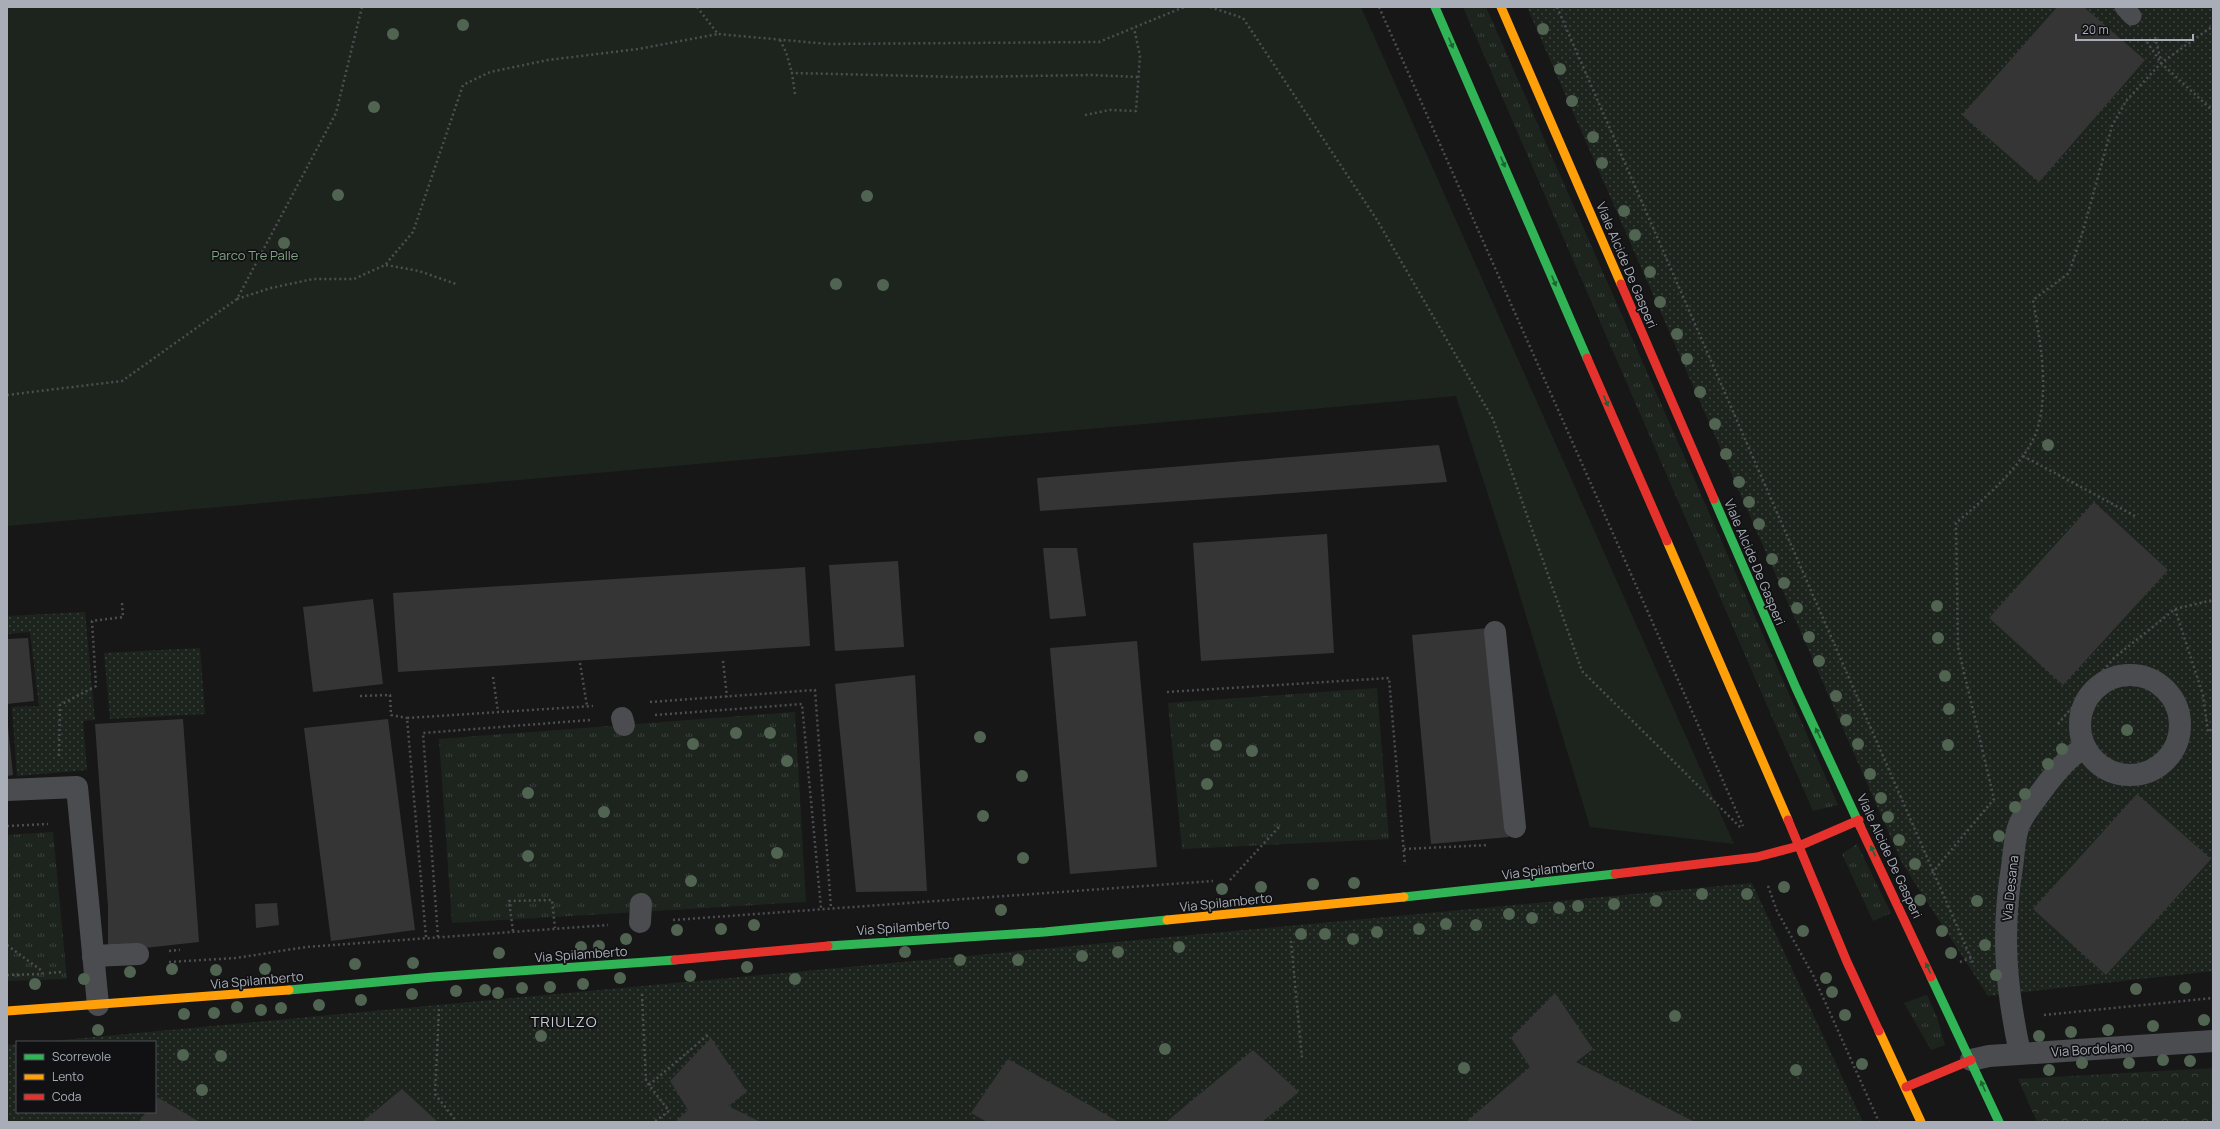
<svg xmlns="http://www.w3.org/2000/svg" width="2220" height="1129" viewBox="0 0 2220 1129" font-family="Manrope,sans-serif">
<style>
.grass{fill:url(#grass-tufts)}
.forest{fill:url(#forest-crowns)}
.park{fill:#1d241e}
.garden{fill:url(#garden-dots)}
.building{fill:#353536}
.lines{fill:none;stroke-linecap:round;stroke-linejoin:round}
.path{stroke:#4d4e52;stroke-width:2.5;stroke-dasharray:2 3;stroke-linecap:butt}
.lane{stroke:#4b4c50;stroke-width:19}
.street{stroke:#4b4c50;stroke-width:22}
.fast{stroke:#30b455;stroke-width:9}
.slow{stroke:#ff9f0a;stroke-width:9}
.jam{stroke:#e5322d;stroke-width:9}
.tree{fill:#506451}
.oneway{fill:#206234}
.labels{text-anchor:middle;dominant-baseline:central;stroke-width:3.5;stroke-linejoin:round;paint-order:stroke}
.park-label{font-size:13px;fill:#7fa381;stroke:#111113}
.street-label{font-size:13px;fill:#a8adb8;stroke:#111113}
.quarter-label{font-size:15px;letter-spacing:1px;fill:#c9ccd4;stroke:#111113}
</style>
<defs>
<pattern id="grass-tufts" width="24" height="20" patternUnits="userSpaceOnUse"><rect width="24" height="20" fill="#1d241e"/><path d="M3 7l-1-3M5 7V3M7 7l1-3M15 17l-1-3M17 17v-4M19 17l1-3" fill="none" stroke="#3b413d"/></pattern>
<pattern id="forest-crowns" width="20" height="18" patternUnits="userSpaceOnUse"><rect width="20" height="18" fill="#1d241e"/><path d="M2 6a3 3 0 1 1 6 0M12 15a3 3 0 1 1 6 0" fill="none" stroke="#3b413d"/></pattern>
<pattern id="garden-dots" width="8" height="8" patternUnits="userSpaceOnUse"><rect width="8" height="8" fill="#1d241e"/><path d="M2 2h.1M6 6h.1" fill="none" stroke="#3b413d" stroke-width="1.8" stroke-linecap="round"/></pattern>
</defs>
<rect width="100%" height="100%" fill="#171717"/>
<g class="grass">
<polygon points="1463,7 1486,7 1838,805 1813,811"/>
<polygon points="1377,688 1389,839 1182,849 1168,703"/>
<polygon points="795,712 806,902 452,923 439,739"/>
<polygon points="53,832 67,979 7,981 7,835"/>
<polygon points="1857,844 1891,913 1873,921 1842,854"/>
<polygon points="1927,995 1937,1017 1945,1045 1931,1050 1904,1003"/>
</g>
<polygon class="forest" points="2213,1068 2213,1122 2037,1122 2018,1079"/>
<polygon class="park" points="7,7 1361,7 1734,844 1590,827 1511,566 1456,396 7,526"/>
<g class="garden">
<polygon points="1527,7 2213,7 2213,971 1988,996 1902,863"/>
<polygon points="85,612 95,720 83,721 87,770 17,776 12,707 39,706 30,632 7,634 7,616"/>
<polygon points="200,648 205,714 110,719 104,653"/>
<polygon points="1752,883 1863,1122 7,1122 7,1045 17,1044 17,1112 155,1112 155,1042 40,1042"/>
</g>
<g class="building">
<polygon points="2057,7 2084,7 2145,60 2039,182 1962,115"/>
<polygon points="1439,445 1447,482 1040,511 1037,478"/>
<polygon points="2094,502 2168,570 2063,685 1989,618"/>
<polygon points="1327,534 1334,653 1201,661 1193,543"/>
<polygon points="1043,548 1077,548 1086,616 1050,619"/>
<polygon points="898,561 904,647 835,651 829,565"/>
<polygon points="805,567 810,646 398,672 393,593"/>
<polygon points="373,599 383,684 313,692 303,607"/>
<polygon points="1489,628 1509,837 1431,844 1412,635"/>
<polygon points="28,638 34,701 7,704 7,639"/>
<polygon points="1137,641 1157,867 1070,874 1050,648"/>
<polygon points="915,675 927,891 856,892 835,684"/>
<polygon points="7,717 13,775 7,776"/>
<polygon points="183,719 199,942 108,952 108,907 95,724"/>
<polygon points="388,719 415,930 331,941 304,728"/>
<polygon points="2137,794 2211,859 2106,975 2033,909"/>
<polygon points="277,903 279,925 256,928 255,904"/>
<polygon points="1555,993 1593,1049 1576,1062 1695,1122 1466,1122 1530,1067 1511,1038"/>
<polygon points="711,1038 747,1092 728,1106 761,1122 675,1122 688,1110 670,1081"/>
<polygon points="1253,1050 1299,1092 1262,1122 1166,1122"/>
<polygon points="1008,1059 1119,1122 987,1122 971,1113"/>
<polygon points="402,1089 438,1122 362,1122"/>
<polygon points="157,1097 200,1122 139,1122 146,1112 155,1112"/>
</g>
<g class="lines">
<g class="path">
<polyline points="697,7 718,34 828,44 1099,42 1184,7"/>
<polyline points="1210,7 1243,18 1377,220 1493,419 1582,671 1740,827"/>
<polyline points="1379,7 1743,826"/>
<polyline points="1557,7 1973,963"/>
<polyline points="2155,37 2161,61"/>
<polyline points="780,40 786,52 792,73"/>
<polyline points="2147,42 2161,63 2213,111"/>
<polyline points="795,94 792,73 960,77 1092,75 1138,77"/>
<polyline points="1085,115 1110,110 1136,111 1140,56 1134,28"/>
<polyline points="386,265 419,271 456,284"/>
<polyline points="237,299 271,288 313,279 354,279 385,265 413,232 463,85 490,72 548,60 638,49 718,34"/>
<polyline points="7,395 122,381 237,299 336,113 362,7"/>
<polyline points="2023,456 2135,516"/>
<polyline points="2175,609 2203,695 2208,732 2213,728"/>
<polyline points="723,661 727,697"/>
<polyline points="580,663 587,706"/>
<polyline points="493,677 498,712"/>
<polyline points="1167,692 1389,678 1405,865"/>
<polyline points="360,696 390,695 391,715 407,718"/>
<polyline points="650,702 815,690 831,908"/>
<polyline points="655,715 802,704 821,908"/>
<polyline points="2058,724 2114,658 2175,609 2213,600"/>
<polyline points="59,756 60,705 96,686 92,621 123,617 122,603"/>
<polyline points="7,826 48,824"/>
<polyline points="1404,849 1489,845"/>
<path d="M 1932,873 L 1994,799 L 1958,647 L 1956,523 C 1983,500 2028,462 2038,427 C 2049,386 2040,340 2033,300 L 2069,273 L 2083,231 L 2112,126 L 2126,101 L 2161,63 L 2213,26"/>
<polyline points="1230,880 1279,827"/>
<polyline points="1768,886 1777,911 1813,975"/>
<polyline points="673,920 1213,881"/>
<polyline points="513,931 509,901 552,900 555,928"/>
<polyline points="426,937 407,718 593,706"/>
<polyline points="438,937 423,733 590,720"/>
<polyline points="1291,941 1302,1058"/>
<polyline points="7,945 42,971 43,975"/>
<polyline points="169,951 180,950"/>
<polyline points="169,962 236,958 306,947 608,925"/>
<polyline points="1960,962 1971,958"/>
<polyline points="49,973 62,972"/>
<polyline points="7,975 42,974"/>
<polyline points="1813,975 1879,1122"/>
<polyline points="642,994 646,1081 669,1111 654,1122"/>
<polyline points="439,1009 435,1094 457,1122"/>
<polyline points="2044,1015 2213,998"/>
<polyline points="649,1085 709,1034"/>
</g>
<polyline class="lane" points="2124,7 2132,16"/>
<g class="street">
<polyline points="1495,632 1515,827"/>
<circle cx="2130" cy="725" r="50"/>
<polyline points="622,718 624,725"/>
<polyline points="7,790 77,787 98,1005"/>
<polyline points="640,922 641,904"/>
<polyline points="93,956 138,954"/>
<path d="M 2020,1053 C 2006,988 2001,934 2012,867 C 2014,854 2014,838 2019,825 C 2025,811 2037,798 2046,785 C 2058,770 2068,757 2085,747"/>
<polyline points="1971,1060 1989,1056 2213,1041"/>
</g>
<g class="fast">
<polyline points="1435,7 1587,358"/>
<polyline points="1714,499 1796,688 1860,826"/>
<polyline points="1404,897 1615,874"/>
<polyline points="828,946 1045,932 1167,920"/>
<polyline points="1931,977 1999,1122"/>
<polyline points="289,990 433,977 675,960"/>
</g>
<g class="slow">
<polyline points="1501,7 1621,284"/>
<polyline points="1667,541 1788,820"/>
<polyline points="1167,920 1404,897"/>
<polyline points="7,1011 289,990"/>
<polyline points="1879,1031 1921,1122"/>
</g>
<g class="jam">
<polyline points="1621,284 1714,499"/>
<polyline points="1587,358 1667,541"/>
<polyline points="1788,820 1847,962 1879,1031"/>
<polyline points="1860,826 1931,977"/>
<polyline points="1615,874 1757,857 1799,846 1859,820"/>
<polyline points="675,960 828,946"/>
<polyline points="1906,1087 1971,1060"/>
</g>
</g>
<g class="tree">
<circle cx="463" cy="25" r="6"/>
<circle cx="1543" cy="29" r="6"/>
<circle cx="393" cy="34" r="6"/>
<circle cx="1560" cy="69" r="6"/>
<circle cx="1572" cy="101" r="6"/>
<circle cx="374" cy="107" r="6"/>
<circle cx="1593" cy="137" r="6"/>
<circle cx="1602" cy="163" r="6"/>
<circle cx="338" cy="195" r="6"/>
<circle cx="867" cy="196" r="6"/>
<circle cx="1624" cy="211" r="6"/>
<circle cx="1635" cy="235" r="6"/>
<circle cx="284" cy="243" r="6"/>
<circle cx="1650" cy="272" r="6"/>
<circle cx="836" cy="284" r="6"/>
<circle cx="883" cy="285" r="6"/>
<circle cx="1660" cy="302" r="6"/>
<circle cx="1677" cy="334" r="6"/>
<circle cx="1687" cy="359" r="6"/>
<circle cx="1700" cy="392" r="6"/>
<circle cx="1715" cy="424" r="6"/>
<circle cx="2048" cy="445" r="6"/>
<circle cx="1726" cy="454" r="6"/>
<circle cx="1739" cy="482" r="6"/>
<circle cx="1749" cy="502" r="6"/>
<circle cx="1759" cy="524" r="6"/>
<circle cx="1772" cy="559" r="6"/>
<circle cx="1784" cy="583" r="6"/>
<circle cx="1937" cy="606" r="6"/>
<circle cx="1797" cy="608" r="6"/>
<circle cx="1809" cy="637" r="6"/>
<circle cx="1938" cy="638" r="6"/>
<circle cx="1819" cy="661" r="6"/>
<circle cx="1945" cy="676" r="6"/>
<circle cx="1836" cy="696" r="6"/>
<circle cx="1949" cy="709" r="6"/>
<circle cx="1846" cy="720" r="6"/>
<circle cx="2127" cy="730" r="6"/>
<circle cx="736" cy="733" r="6"/>
<circle cx="770" cy="733" r="6"/>
<circle cx="980" cy="737" r="6"/>
<circle cx="693" cy="744" r="6"/>
<circle cx="1858" cy="744" r="6"/>
<circle cx="1216" cy="745" r="6"/>
<circle cx="1948" cy="745" r="6"/>
<circle cx="2062" cy="749" r="6"/>
<circle cx="1252" cy="751" r="6"/>
<circle cx="787" cy="761" r="6"/>
<circle cx="2048" cy="764" r="6"/>
<circle cx="1870" cy="774" r="6"/>
<circle cx="1022" cy="776" r="6"/>
<circle cx="1207" cy="784" r="6"/>
<circle cx="528" cy="793" r="6"/>
<circle cx="2025" cy="794" r="6"/>
<circle cx="1881" cy="798" r="6"/>
<circle cx="2015" cy="807" r="6"/>
<circle cx="604" cy="812" r="6"/>
<circle cx="983" cy="816" r="6"/>
<circle cx="1888" cy="817" r="6"/>
<circle cx="1999" cy="836" r="6"/>
<circle cx="1899" cy="840" r="6"/>
<circle cx="777" cy="853" r="6"/>
<circle cx="528" cy="856" r="6"/>
<circle cx="1023" cy="858" r="6"/>
<circle cx="1915" cy="864" r="6"/>
<circle cx="691" cy="881" r="6"/>
<circle cx="1354" cy="883" r="6"/>
<circle cx="1313" cy="884" r="6"/>
<circle cx="1261" cy="887" r="6"/>
<circle cx="1784" cy="887" r="6"/>
<circle cx="1222" cy="889" r="6"/>
<circle cx="1702" cy="894" r="6"/>
<circle cx="1747" cy="894" r="6"/>
<circle cx="1920" cy="900" r="6"/>
<circle cx="1656" cy="901" r="6"/>
<circle cx="1977" cy="901" r="6"/>
<circle cx="1614" cy="904" r="6"/>
<circle cx="1578" cy="906" r="6"/>
<circle cx="1559" cy="908" r="6"/>
<circle cx="1001" cy="910" r="6"/>
<circle cx="1509" cy="914" r="6"/>
<circle cx="1532" cy="918" r="6"/>
<circle cx="1446" cy="924" r="6"/>
<circle cx="754" cy="925" r="6"/>
<circle cx="1476" cy="925" r="6"/>
<circle cx="721" cy="929" r="6"/>
<circle cx="1419" cy="929" r="6"/>
<circle cx="677" cy="930" r="6"/>
<circle cx="1803" cy="931" r="6"/>
<circle cx="1942" cy="931" r="6"/>
<circle cx="1377" cy="932" r="6"/>
<circle cx="1301" cy="934" r="6"/>
<circle cx="1325" cy="934" r="6"/>
<circle cx="626" cy="939" r="6"/>
<circle cx="1353" cy="939" r="6"/>
<circle cx="1985" cy="945" r="6"/>
<circle cx="599" cy="946" r="6"/>
<circle cx="581" cy="947" r="6"/>
<circle cx="1179" cy="947" r="6"/>
<circle cx="905" cy="952" r="6"/>
<circle cx="1118" cy="952" r="6"/>
<circle cx="499" cy="953" r="6"/>
<circle cx="1951" cy="953" r="6"/>
<circle cx="1082" cy="956" r="6"/>
<circle cx="960" cy="960" r="6"/>
<circle cx="1018" cy="960" r="6"/>
<circle cx="413" cy="963" r="6"/>
<circle cx="355" cy="964" r="6"/>
<circle cx="747" cy="967" r="6"/>
<circle cx="172" cy="969" r="6"/>
<circle cx="265" cy="969" r="6"/>
<circle cx="216" cy="970" r="6"/>
<circle cx="130" cy="972" r="6"/>
<circle cx="1996" cy="975" r="6"/>
<circle cx="690" cy="976" r="6"/>
<circle cx="620" cy="978" r="6"/>
<circle cx="1826" cy="978" r="6"/>
<circle cx="84" cy="979" r="6"/>
<circle cx="795" cy="979" r="6"/>
<circle cx="35" cy="984" r="6"/>
<circle cx="583" cy="984" r="6"/>
<circle cx="550" cy="987" r="6"/>
<circle cx="522" cy="988" r="6"/>
<circle cx="2185" cy="988" r="6"/>
<circle cx="2136" cy="989" r="6"/>
<circle cx="485" cy="990" r="6"/>
<circle cx="456" cy="991" r="6"/>
<circle cx="1832" cy="992" r="6"/>
<circle cx="498" cy="993" r="6"/>
<circle cx="412" cy="994" r="6"/>
<circle cx="361" cy="1000" r="6"/>
<circle cx="319" cy="1005" r="6"/>
<circle cx="237" cy="1007" r="6"/>
<circle cx="281" cy="1008" r="6"/>
<circle cx="261" cy="1010" r="6"/>
<circle cx="214" cy="1013" r="6"/>
<circle cx="184" cy="1014" r="6"/>
<circle cx="1845" cy="1015" r="6"/>
<circle cx="1675" cy="1016" r="6"/>
<circle cx="2204" cy="1020" r="6"/>
<circle cx="2153" cy="1026" r="6"/>
<circle cx="98" cy="1030" r="6"/>
<circle cx="2108" cy="1030" r="6"/>
<circle cx="2071" cy="1032" r="6"/>
<circle cx="541" cy="1036" r="6"/>
<circle cx="2039" cy="1036" r="6"/>
<circle cx="1165" cy="1049" r="6"/>
<circle cx="183" cy="1055" r="6"/>
<circle cx="221" cy="1056" r="6"/>
<circle cx="2163" cy="1060" r="6"/>
<circle cx="2190" cy="1061" r="6"/>
<circle cx="2082" cy="1063" r="6"/>
<circle cx="2129" cy="1063" r="6"/>
<circle cx="1862" cy="1064" r="6"/>
<circle cx="1464" cy="1068" r="6"/>
<circle cx="1796" cy="1070" r="6"/>
<circle cx="2049" cy="1070" r="6"/>
<circle cx="202" cy="1090" r="6"/>
</g>
<defs><path id="oneway-solid" d="M-6-.8H1V-3.2L6.5 0L1 3.2V.8H-6Z"/></defs>
<g class="oneway">
<use href="#oneway-solid" transform="translate(1451 43) rotate(67)"/>
<use href="#oneway-solid" transform="translate(1503 162) rotate(67)"/>
<use href="#oneway-solid" transform="translate(1554 281) rotate(67)"/>
<use href="#oneway-solid" transform="translate(1606 401) rotate(67)"/>
<use href="#oneway-solid" transform="translate(1818 733) rotate(-116)"/>
<use href="#oneway-solid" transform="translate(1873 851) rotate(-115)"/>
<use href="#oneway-solid" transform="translate(1928 968) rotate(-115)"/>
<use href="#oneway-solid" transform="translate(1983 1086) rotate(-114)"/>
</g>
<g class="labels">
<g class="park-label">
<text x="255" y="255">Parco Tre Palle</text>
</g>
<g class="street-label">
<text transform="translate(1627 265) rotate(67)">Viale Alcide De Gasperi</text>
<text transform="translate(1755 562) rotate(67)">Viale Alcide De Gasperi</text>
<text transform="translate(1890 856) rotate(65)">Viale Alcide De Gasperi</text>
<text transform="translate(1548 869) rotate(-7)">Via Spilamberto</text>
<text transform="translate(2010 888) rotate(-84)">Via Desana</text>
<text transform="translate(1226 902) rotate(-6)">Via Spilamberto</text>
<text transform="translate(903 927) rotate(-4)">Via Spilamberto</text>
<text transform="translate(581 954) rotate(-4)">Via Spilamberto</text>
<text transform="translate(257 980) rotate(-5)">Via Spilamberto</text>
<text transform="translate(2092 1049) rotate(-4)">Via Bordolano</text>
</g>
<g class="quarter-label">
<text x="564" y="1021">TRIULZO</text>
</g>
</g>
<rect width="2220" height="1129" fill="none" stroke="#a8adb8" stroke-width="16"/>
<rect x="16" y="1041" width="140" height="72" fill="#111113" stroke="#4d4f55"/>
<rect x="24" y="1054" width="20" height="6" fill="#30b455" stroke="#4d4f55"/>
<text x="52" y="1061" font-size="12" fill="#a8adb8">Scorrevole</text>
<rect x="24" y="1074" width="20" height="6" fill="#ff9f0a" stroke="#4d4f55"/>
<text x="52" y="1081" font-size="12" fill="#a8adb8">Lento</text>
<rect x="24" y="1094" width="20" height="6" fill="#e5322d" stroke="#4d4f55"/>
<text x="52" y="1101" font-size="12" fill="#a8adb8">Coda</text>
<path d="M2076 34v6h117v-6" fill="none" stroke="#a8adb8" stroke-width="2"/>
<text x="2082" y="34" font-size="12" fill="#a8adb8" stroke="#111113" stroke-width="3" paint-order="stroke">20 m</text>
</svg>
